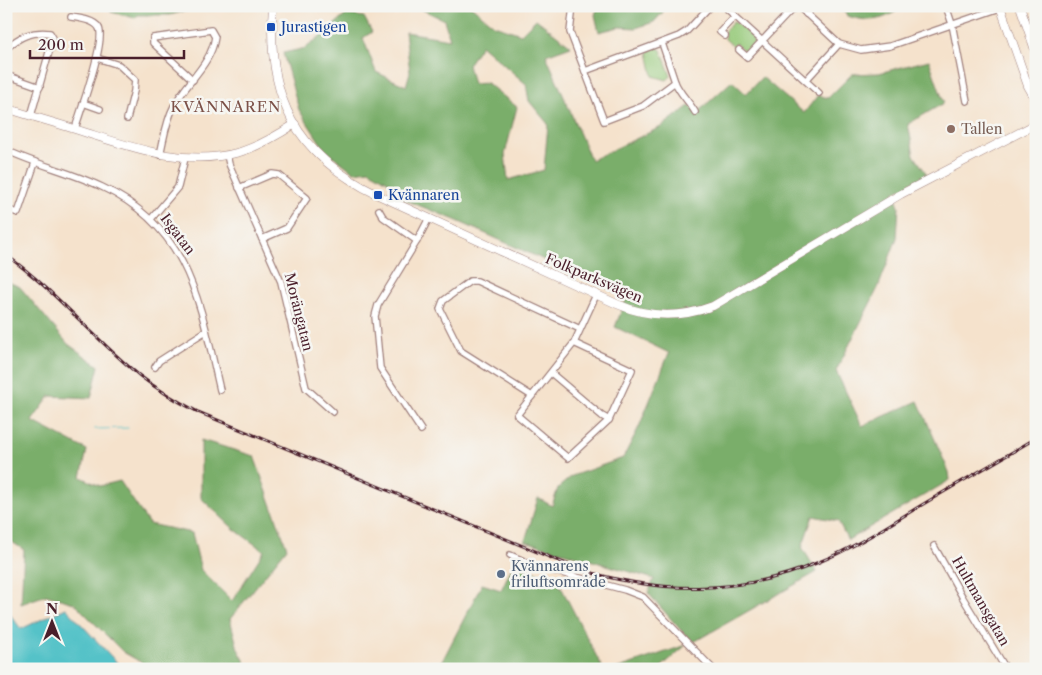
<svg xmlns="http://www.w3.org/2000/svg" width="1042" height="675" viewBox="0 0 1042 675" font-family="'Libre Caslon Text',serif">
<style>
.green{fill:#98ca7b;stroke:#717453}
.forest{fill:#7aae6b;stroke:#62664b;fill-rule:evenodd}
.water{fill:#54c2c8;stroke:#4f707a}
.lines{fill:none;stroke-linecap:round;stroke-linejoin:round}
.stream{stroke:#54c2c8;stroke-width:1}
.street-casing{stroke:#a0807c;stroke-width:8}
.secondary-casing{stroke:#a0807c;stroke-width:9}
.street{stroke:#fff;stroke-width:5.5}
.secondary{stroke:#fff;stroke-width:8}
.rail-casing{stroke:#4a1f2b;stroke-width:3}
.rail{stroke:#f6f6f2;stroke-width:1;stroke-dasharray:4;stroke-linecap:butt}
.transit-dot{fill:#1a4fb4;stroke:#f6f6f2;stroke-width:2}
.education-dot{fill:#8d6e63;stroke:#f6f6f2;stroke-width:2}
.service-dot{fill:#5c6f8a;stroke:#f6f6f2;stroke-width:2}
.labels{text-anchor:middle;dominant-baseline:central;stroke-width:5;stroke-linejoin:round;paint-order:stroke}
.transit-label{font-size:14px;fill:#164399;stroke:#f6f6f2;text-anchor:start}
.education-label{font-size:14px;fill:#785e54;stroke:#f6f6f2;text-anchor:start}
.street-label{font-size:14px;fill:#4a1f2b;stroke:#f6f6f2}
.service-label{font-size:14px;fill:#4e5e75;stroke:#f6f6f2;text-anchor:start}
.neighbourhood-label{font-size:15px;letter-spacing:1px;fill:#7c5148;stroke:#f6f6f2}
</style>
<rect width="100%" height="100%" fill="#f6f6f2"/>
<filter id="ink" filterUnits="userSpaceOnUse"><feTurbulence type="fractalNoise" baseFrequency=".02" numOctaves="2"/><feDisplacementMap in="SourceGraphic" scale="10" xChannelSelector="R" yChannelSelector="G"/><feConvolveMatrix kernelMatrix="1 2 1 2 8 2 1 2 1" color-interpolation-filters="sRGB"/></filter>
<filter id="wash" filterUnits="userSpaceOnUse"><feTurbulence type="fractalNoise" baseFrequency=".0096" numOctaves="4" result="noise"/><feDisplacementMap in="SourceGraphic" scale="20" xChannelSelector="R" yChannelSelector="G"/><feGaussianBlur stdDeviation="1.12" result="paint"/><feColorMatrix in="noise" values="0 0 0 0 0 0 0 0 0 0 0 0 0 0 0 0 0 1.4 0 .05"/><feComposite in="paint" operator="in"/></filter>
<g filter="url(#wash)">
<rect width="100%" height="100%" fill="#f5e2cc"/>
<g class="green">
<polygon points="733,22 737,23 756,40 747,53 735,43 733,46 725,39 724,32"/>
<polygon points="657,47 661,50 671,76 667,80 653,76 648,52"/>
</g>
<g class="forest">
<polygon points="110,6 205,6 170,15 138,15 135,18 111,12"/>
<path d="M 415,6 L 471,6 L 494,25 L 521,34 L 536,19 L 571,46 L 546,55 L 591,160 L 661,127 L 689,106 L 699,111 L 732,81 L 746,94 L 762,77 L 804,113 L 818,95 L 828,98 L 852,74 L 879,73 L 929,60 L 944,103 L 908,124 L 914,155 L 928,176 L 894,192 L 899,206 L 897,238 L 878,288 L 836,371 L 862,426 L 918,401 L 949,472 L 950,480 L 848,540 L 838,521 L 813,516 L 802,547 L 817,572 L 692,643 L 648,593 L 654,579 L 525,541 L 538,498 L 552,506 L 558,488 L 572,476 L 623,458 L 639,427 L 669,353 L 615,327 L 627,297 L 455,220 L 403,199 L 404,191 L 369,170 L 354,172 L 325,150 L 299,110 L 283,53 L 306,48 L 347,14 L 364,17 L 372,32 L 363,38 L 376,72 L 406,86 L 410,72 L 405,32 L 450,39 L 444,20 ZM 481,45 L 526,84 L 529,101 L 548,124 L 544,170 L 508,180 L 505,154 L 517,107 L 487,83 L 473,84 L 468,65 Z"/>
<polygon points="598,6 662,6 663,12 654,22 636,28 619,27 599,32 595,15"/>
<path d="M 845,6 L 904,6 C 883,21 872,23 847,16 L 843,9 Z"/>
<polygon points="6,281 20,287 68,344 99,366 91,398 50,396 32,421 87,450 81,477 100,486 120,481 149,524 192,533 201,570 232,601 264,551 234,529 201,498 201,440 254,456 287,548 230,619 238,649 249,669 153,669 123,652 74,603 46,595 21,604 24,550 6,538"/>
<polygon points="513,565 557,579 603,669 438,669 482,584 501,590"/>
<polygon points="686,645 659,669 616,669"/>
</g>
<polygon class="water" points="66,608 123,669 6,669 6,609 21,629"/>
<g class="lines">
<polyline class="stream" points="95,429 128,428"/>
</g>
</g>
<g filter="url(#ink)">
<g class="lines">
<g class="street-casing">
<g id="street">
<polyline points="573,6 570,32 604,121 643,106 675,82 662,43"/>
<polyline points="724,6 819,93"/>
<polyline points="798,6 839,44 861,50 890,46 1000,8"/>
<polyline points="946,6 952,24 967,101"/>
<polyline points="806,14 813,6"/>
<path d="M 71,17 C 79,18 95,20 99,28 C 106,41 80,112 75,129"/>
<polyline points="725,36 720,32 735,16"/>
<path d="M 6,49 C 19,36 32,31 50,33 L 53,38 L 31,116"/>
<polyline points="739,50 747,57 795,6"/>
<polyline points="97,58 119,65 135,80 134,91 127,119"/>
<polyline points="585,71 679,36 687,31 710,6"/>
<polyline points="6,75 40,87"/>
<polyline points="806,80 839,44"/>
<path d="M 675,82 C 680,94 688,100 695,112"/>
<polyline points="83,103 100,109"/>
<path d="M 6,150 C 37,165 71,172 102,187 C 191,228 200,305 220,390"/>
<path d="M 160,155 C 164,138 166,121 174,106 C 186,82 211,65 215,37 L 211,30 L 153,38 L 153,43 L 193,80"/>
<polyline points="227,155 229,164 281,282 306,388 333,412"/>
<polyline points="239,188 272,174 279,175 307,198 287,228 262,239"/>
<polyline points="6,209 18,213 35,163"/>
<polyline points="379,210 383,217 417,241"/>
<polyline points="151,219 178,187 185,158"/>
<polyline points="574,343 517,415 568,458 609,420 632,370 574,343 596,295"/>
<polyline points="155,367 159,361 206,331"/>
<polyline points="551,373 602,416 609,420"/>
<polyline points="532,396 461,351 440,309 443,301 470,281 477,281 580,329"/>
<polyline points="421,430 380,368 375,316 378,305 417,241 429,218"/>
<polyline points="934,546 963,598 1006,669"/>
<polyline points="510,555 535,566 625,590 643,597 713,669"/>
</g>
</g>
<g class="secondary-casing">
<g id="secondary">
<path d="M 273,6 C 266,97 295,155 378,195 L 617,304 C 649,318 681,318 713,306 L 901,194 L 1036,124"/>
<polyline points="1000,6 1028,86 1036,100"/>
<polyline points="1020,6 1036,53"/>
<path d="M 6,108 C 33,117 60,124 87,133 C 137,149 187,167 240,152 C 260,146 278,135 295,124"/>
</g>
</g>
<use href="#street" class="street"/>
<use href="#secondary" class="secondary"/>
<g class="rail-casing">
<path id="rail" d="M 6,255 C 55,290 93,338 140,376 C 158,390 177,401 198,412 L 576,568 C 655,594 741,596 819,562 C 853,548 884,528 915,509 C 955,485 996,462 1036,438"/>
</g>
<use href="#rail" class="rail"/>
</g>
</g>
<g class="transit-dot">
<rect x="266" y="22" width="10" height="10" rx="2.5"/>
<rect x="373" y="190" width="10" height="10" rx="2.5"/>
</g>
<circle class="education-dot" cx="951" cy="129" r="5"/>
<circle class="service-dot" cx="501" cy="574" r="5"/>
<g class="labels">
<g class="transit-label">
<text x="281" y="27">Jurastigen</text>
<text x="388" y="195">Kvännaren</text>
</g>
<g class="education-label">
<text x="961" y="129">Tallen</text>
</g>
<g class="street-label">
<text transform="translate(178 234) rotate(53)">Isgatan</text>
<text transform="translate(594 278) rotate(23)">Folkparksvägen</text>
<text transform="translate(299 312) rotate(76)">Morängatan</text>
<text transform="translate(981 601) rotate(60)">Hultmansgatan</text>
</g>
<g class="service-label">
<text x="511" y="566">Kvännarens<tspan x="511" dy="16">friluftsområde</tspan></text>
</g>
<g class="neighbourhood-label">
<text x="226" y="106">KVÄNNAREN</text>
</g>
</g>
<rect width="1042" height="675" fill="none" stroke="#f6f6f2" stroke-width="25"/>
<g transform="translate(52 622)" stroke="#f6f6f2" stroke-width="4" paint-order="stroke">
<path d="M0-4L9 19L0 12L-9 19Z" fill="#4a1f2b"/>
<text y="-8" font-size="14" font-weight="bold" text-anchor="middle" fill="#4a1f2b">N</text>
</g>
<path d="M30 50v8h154v-8" fill="none" stroke="#4a1f2b" stroke-width="2.5"/>
<text x="38" y="50" font-size="15" fill="#4a1f2b" stroke="#f6f6f2" stroke-width="4" paint-order="stroke">200 m</text>
</svg>
